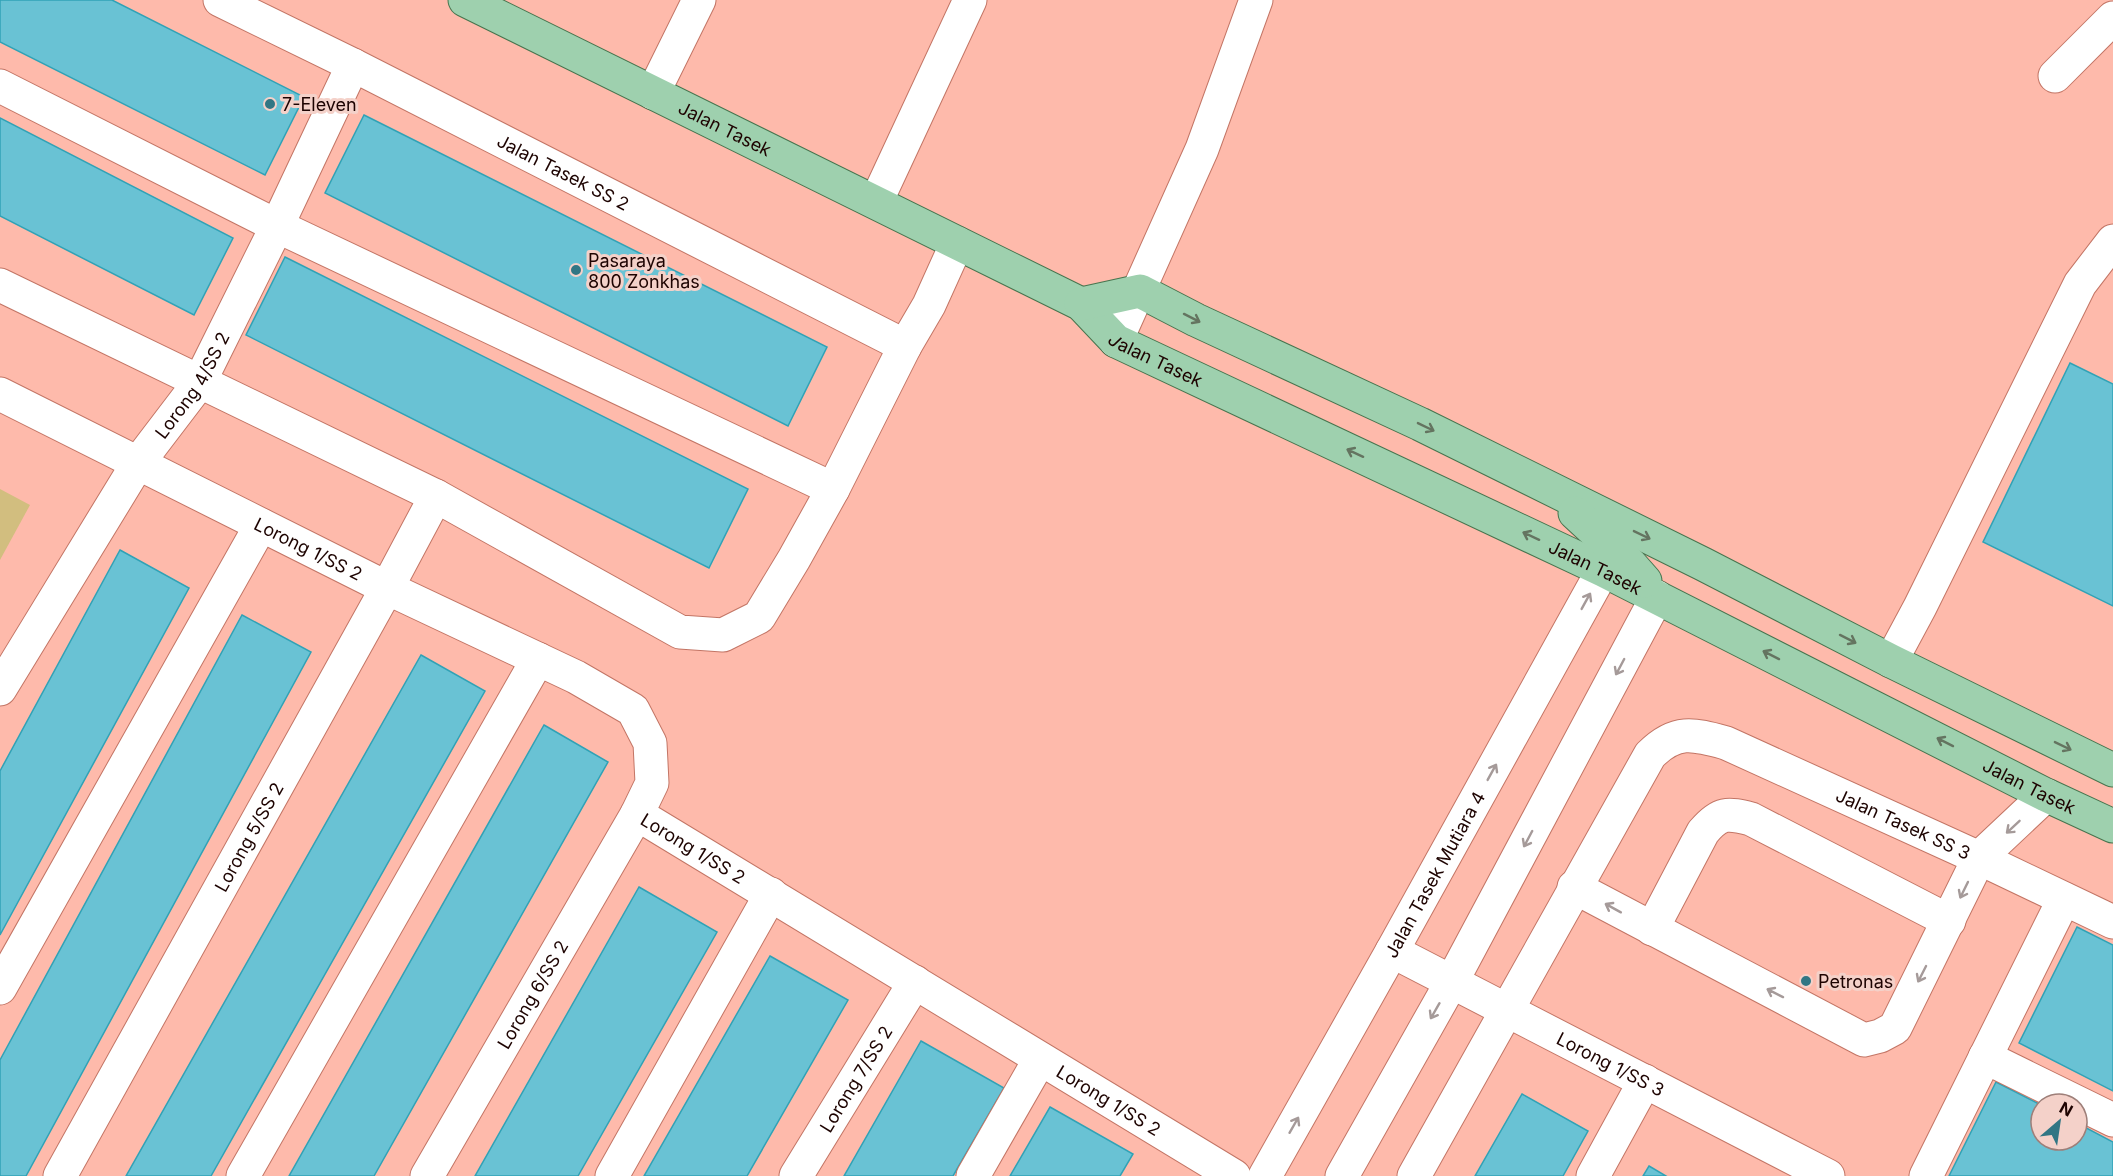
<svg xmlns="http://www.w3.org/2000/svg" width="2113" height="1176" viewBox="0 0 2113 1176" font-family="Inter,sans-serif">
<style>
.green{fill:#d2be7f}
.building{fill:#69c2d4;stroke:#30a2b6;stroke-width:1.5}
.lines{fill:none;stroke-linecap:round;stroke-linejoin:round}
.minor-casing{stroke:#c37565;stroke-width:35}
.major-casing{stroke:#47744e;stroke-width:35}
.minor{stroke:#fff;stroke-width:33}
.major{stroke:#9ed0ae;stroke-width:33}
.oneway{stroke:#647460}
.oneway2{stroke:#a59a99}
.poi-dot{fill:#317684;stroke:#f4d1c9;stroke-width:2}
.labels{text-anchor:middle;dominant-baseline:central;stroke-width:6;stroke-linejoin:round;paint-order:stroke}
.poi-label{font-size:18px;fill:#1d0301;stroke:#f4d1c9;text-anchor:start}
.street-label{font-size:18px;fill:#1d0301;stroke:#f4d1c9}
</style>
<rect width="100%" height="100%" fill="#febaab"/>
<polygon class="green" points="0,489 30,505 0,560"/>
<g class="building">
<polygon points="0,0 112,0 304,97 265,175 0,42"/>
<polygon points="364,115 827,347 788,426 325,193"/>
<polygon points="0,118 233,238 194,315 0,216"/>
<polygon points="285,257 748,489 709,568 246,335"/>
<polygon points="2070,363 2113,384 2113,606 1983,542"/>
<polygon points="120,550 189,588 0,935 0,771"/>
<polygon points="242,615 311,652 26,1176 0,1176 0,1060"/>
<polygon points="421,655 485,691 211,1176 126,1176"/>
<polygon points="544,725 608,762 374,1176 289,1176"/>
<polygon points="639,887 717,932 578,1176 475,1176"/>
<polygon points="2077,927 2113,945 2113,1091 2019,1043"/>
<polygon points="770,956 848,1000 747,1176 644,1176"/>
<polygon points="921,1041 1004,1088 953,1176 844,1176"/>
<polygon points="1996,1082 2041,1105 2041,1140 2077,1140 2077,1123 2113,1142 2113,1176 1949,1176"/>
<polygon points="1522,1094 1588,1131 1563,1176 1475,1176"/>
<polygon points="1050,1107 1133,1154 1120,1176 1010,1176"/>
<polygon points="1649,1166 1666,1176 1643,1176"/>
</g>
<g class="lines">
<g class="minor-casing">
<g id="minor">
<path id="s1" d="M 220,0 L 353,65 L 905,346"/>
<polyline points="2055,76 2113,18"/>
<polyline points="0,86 277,226 833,489"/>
<polyline points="653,93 699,0"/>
<polyline points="876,202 970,0"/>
<polyline points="0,285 436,496 680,632 723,635 759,617 794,559 833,489 905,346 929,305 957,243"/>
<polyline points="1116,341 1202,149 1256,0"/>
<path id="s2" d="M 0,394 L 387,588 L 576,677 L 633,710 L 650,743 L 652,783 L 637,814 L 1234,1176"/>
<polyline points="1891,661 1920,607 2080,284 2113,241"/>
<path id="s3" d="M 0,689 L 138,463 L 199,383 L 277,226 L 353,65"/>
<polyline points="1574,887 1864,1040 1880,1036 1895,1028 1979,858 2046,795"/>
<path d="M 1652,929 L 1703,832 C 1720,812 1727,813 1751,819 L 1949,921"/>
<path id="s4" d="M 1392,951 L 1828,1176"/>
<polyline points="0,988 261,525"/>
<polyline points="1985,1057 2113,1120"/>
<path id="s5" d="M 60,1176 L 387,588 L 436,496"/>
<polyline points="243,1176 538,659"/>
<path id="s6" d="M 427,1176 L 637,814"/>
<polyline points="612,1176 771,894"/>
<path id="s7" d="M 796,1176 L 915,982"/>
<polyline points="973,1176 1040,1059"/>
<path id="s8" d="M 1265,1176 L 1392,951 L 1603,570"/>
<polyline points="1342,1176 1451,983 1657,597"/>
<path id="s9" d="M 1414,1176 L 1650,755 C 1676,729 1693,734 1726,743 L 1979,858 L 2113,922"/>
<polyline points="1593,1176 1645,1081"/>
<polyline points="1926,1176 2064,899"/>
</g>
</g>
<g class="major-casing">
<g id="major">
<path id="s10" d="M 465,0 L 1081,304 L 1116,341 L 1603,570 L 2046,795 L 2113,826"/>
<polyline points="1081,304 1140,291 1196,320 1420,424 1703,564 1891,661 2113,770"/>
<polyline points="1575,513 1630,564 1645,581"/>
</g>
</g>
<use href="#minor" class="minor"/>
<use href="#major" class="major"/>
</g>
<defs><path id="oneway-shaft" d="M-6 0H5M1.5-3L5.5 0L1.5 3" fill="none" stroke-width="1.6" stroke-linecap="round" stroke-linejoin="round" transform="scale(1.5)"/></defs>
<g class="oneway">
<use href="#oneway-shaft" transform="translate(1192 318) rotate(27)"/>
<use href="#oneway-shaft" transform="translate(1426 427) rotate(26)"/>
<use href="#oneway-shaft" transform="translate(1355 453) rotate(-155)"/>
<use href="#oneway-shaft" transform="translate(1642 535) rotate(26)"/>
<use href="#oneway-shaft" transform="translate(1531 536) rotate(-155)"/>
<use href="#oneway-shaft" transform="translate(1848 639) rotate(27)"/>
<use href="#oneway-shaft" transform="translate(1771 655) rotate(-153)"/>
<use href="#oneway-shaft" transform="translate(1945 742) rotate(-153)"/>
<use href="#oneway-shaft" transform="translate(2063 746) rotate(26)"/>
</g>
<g class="oneway2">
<use href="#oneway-shaft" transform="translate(1586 601) rotate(-61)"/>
<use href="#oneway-shaft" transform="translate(1620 667) rotate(118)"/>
<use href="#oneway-shaft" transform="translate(1492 772) rotate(-61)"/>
<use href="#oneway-shaft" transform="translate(2013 827) rotate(137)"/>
<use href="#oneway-shaft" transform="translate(1528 839) rotate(118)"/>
<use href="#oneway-shaft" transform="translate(1964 890) rotate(116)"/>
<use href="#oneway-shaft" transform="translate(1613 908) rotate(-151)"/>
<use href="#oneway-shaft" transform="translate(1922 974) rotate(117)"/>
<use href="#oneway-shaft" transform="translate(1775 993) rotate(-153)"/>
<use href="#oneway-shaft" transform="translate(1435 1011) rotate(120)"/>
<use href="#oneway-shaft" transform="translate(1294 1125) rotate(-60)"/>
</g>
<g class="poi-dot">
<circle cx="270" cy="104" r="6"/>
<circle cx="576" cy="270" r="6"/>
<circle cx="1806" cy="981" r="6"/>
</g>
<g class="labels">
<g class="poi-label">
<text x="282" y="104">7-Eleven</text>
<text x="588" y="260">Pasaraya<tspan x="588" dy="21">800 Zonkhas</tspan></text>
<text x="1818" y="981">Petronas</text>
</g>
<g class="street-label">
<text stroke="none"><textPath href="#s10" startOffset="290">Jalan Tasek</textPath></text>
<text stroke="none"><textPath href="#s1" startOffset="384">Jalan Tasek SS 2</textPath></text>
<text stroke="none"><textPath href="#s10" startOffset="782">Jalan Tasek</textPath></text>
<text stroke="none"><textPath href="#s3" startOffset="360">Lorong 4/SS 2</textPath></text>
<text stroke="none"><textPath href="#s2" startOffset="345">Lorong 1/SS 2</textPath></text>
<text stroke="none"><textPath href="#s10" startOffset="1268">Jalan Tasek</textPath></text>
<text stroke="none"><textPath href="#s10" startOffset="1754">Jalan Tasek</textPath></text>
<text stroke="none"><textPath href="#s9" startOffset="760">Jalan Tasek SS 3</textPath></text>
<text stroke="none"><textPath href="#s5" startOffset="388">Lorong 5/SS 2</textPath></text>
<text stroke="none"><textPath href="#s2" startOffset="885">Lorong 1/SS 2</textPath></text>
<text stroke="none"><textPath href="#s8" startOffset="346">Jalan Tasek Mutiara 4</textPath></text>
<text stroke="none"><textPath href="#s6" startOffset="210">Lorong 6/SS 2</textPath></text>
<text stroke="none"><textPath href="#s4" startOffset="246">Lorong 1/SS 3</textPath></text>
<text stroke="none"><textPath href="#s7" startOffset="114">Lorong 7/SS 2</textPath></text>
<text stroke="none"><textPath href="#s2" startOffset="1371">Lorong 1/SS 2</textPath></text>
</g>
</g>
<g transform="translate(2059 1122) rotate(29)"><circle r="28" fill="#f4d1c9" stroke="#9e7f79" stroke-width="1.5"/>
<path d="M0-4.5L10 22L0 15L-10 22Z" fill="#317684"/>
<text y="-9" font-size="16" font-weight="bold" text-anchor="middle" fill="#1d0301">N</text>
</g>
</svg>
